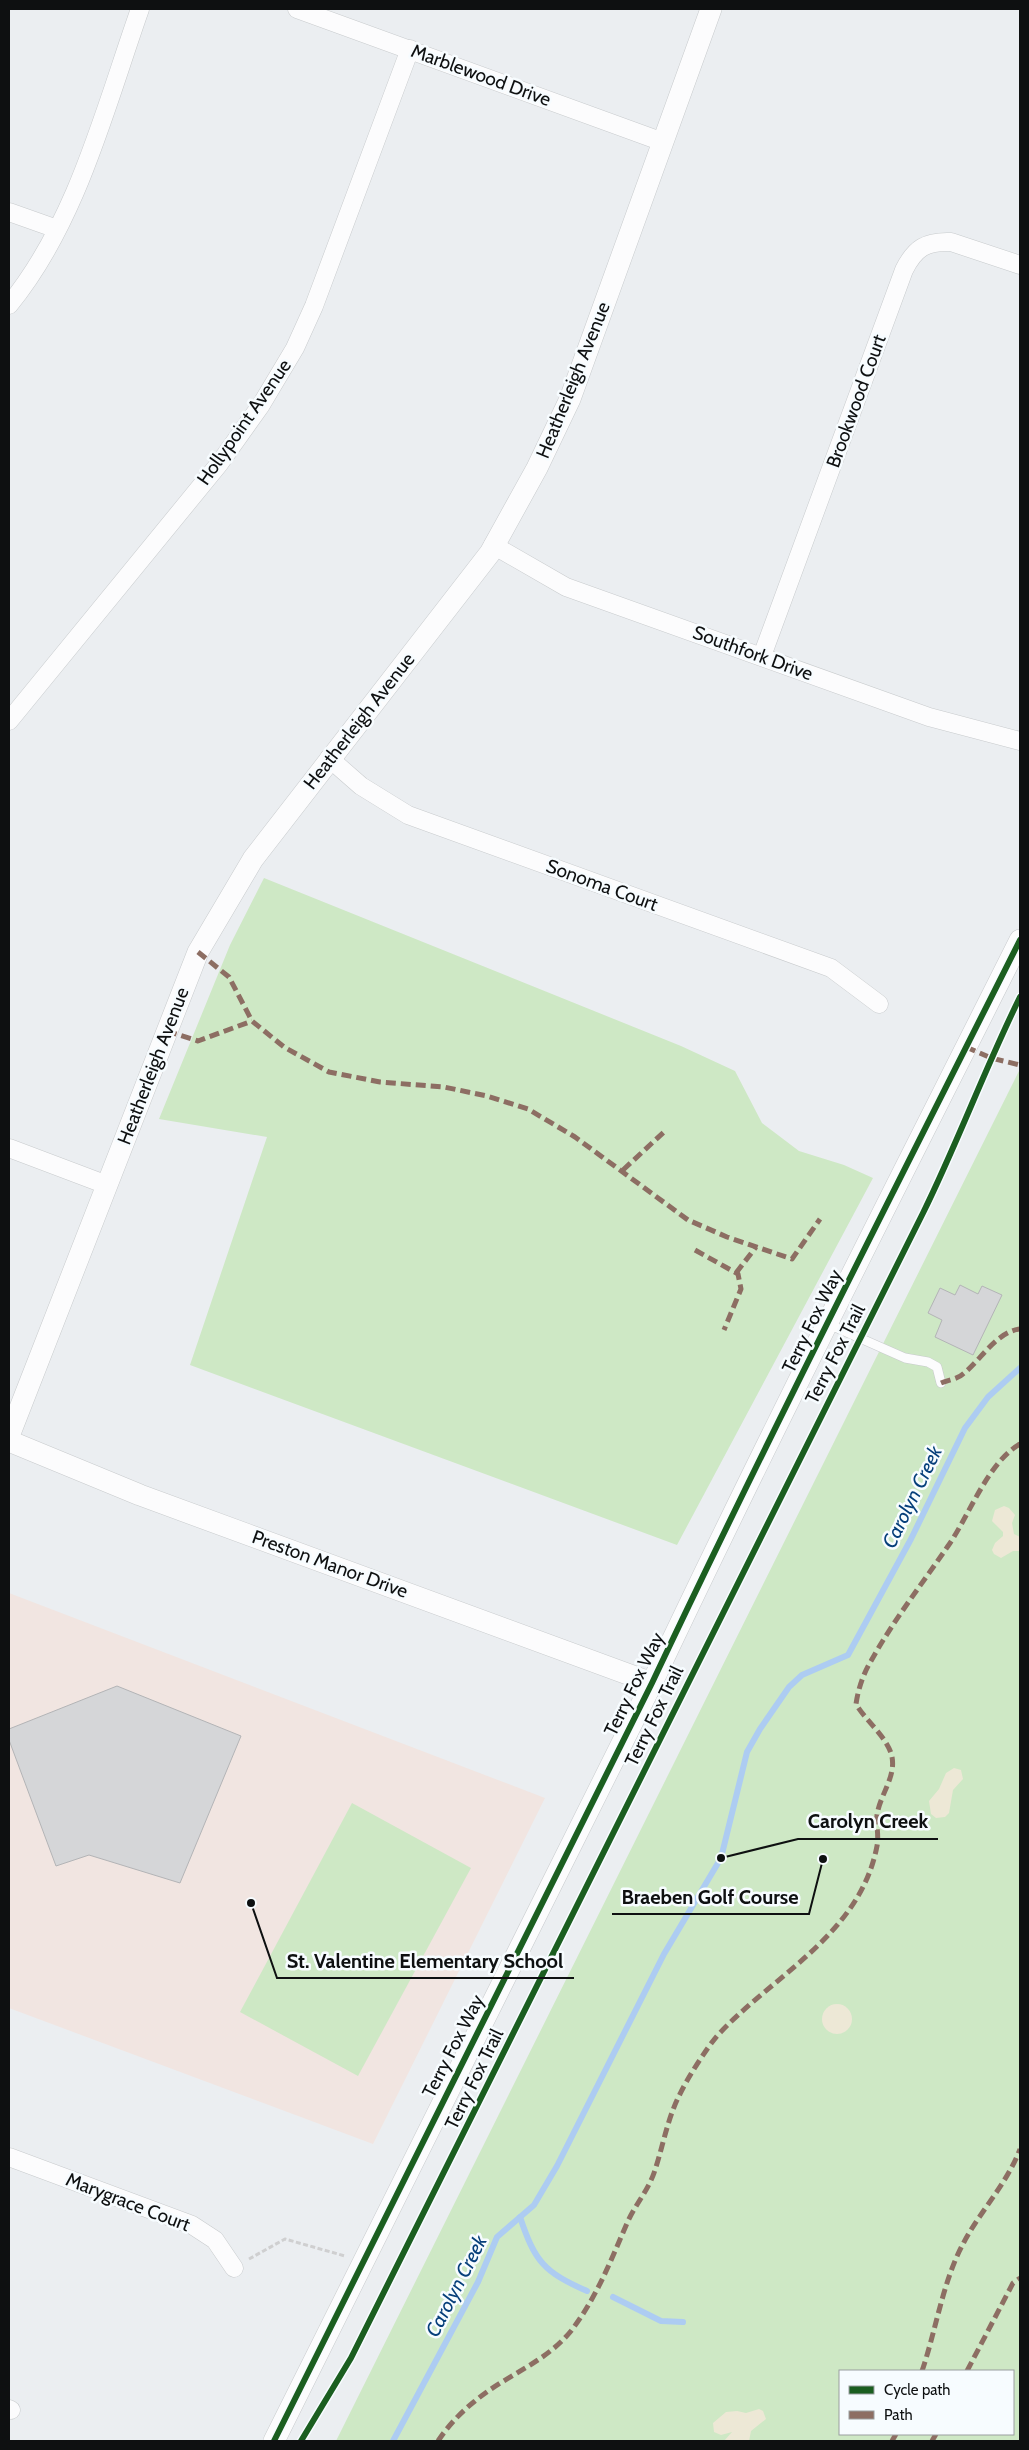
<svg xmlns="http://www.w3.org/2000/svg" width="1029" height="2450" viewBox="0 0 1029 2450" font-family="Cabin,sans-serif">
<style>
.education{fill:#f1e5e1}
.green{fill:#cee8c5;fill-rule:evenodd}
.sand{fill:#ede8d6}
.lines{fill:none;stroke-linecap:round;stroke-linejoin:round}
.stream{stroke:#adccf2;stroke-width:6}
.building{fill:#d5d6d8;stroke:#b3b4b6}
.service-casing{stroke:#c8cbcd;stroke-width:10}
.minor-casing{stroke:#c8cbcd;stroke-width:19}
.tertiary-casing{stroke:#c8cbcd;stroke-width:22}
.path{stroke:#cfcfd0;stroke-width:3;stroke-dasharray:5 2.5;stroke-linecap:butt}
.service{stroke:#fcfcfd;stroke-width:9}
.minor{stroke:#fcfcfd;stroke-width:18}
.tertiary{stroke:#fcfcfd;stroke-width:21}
.quiet{stroke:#8d6e63;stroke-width:5;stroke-dasharray:10 5;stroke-linecap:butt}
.cycleway-casing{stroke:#f7fcff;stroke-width:9}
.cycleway{stroke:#1b5e20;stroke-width:6}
.labels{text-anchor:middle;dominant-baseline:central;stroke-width:5;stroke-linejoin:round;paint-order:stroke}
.street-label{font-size:19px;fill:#0e1011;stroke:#f7fcff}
.water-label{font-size:20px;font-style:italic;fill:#063f7a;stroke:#f7fcff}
.leader{fill:none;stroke:#0e1011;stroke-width:2}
.callout-dot{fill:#0e1011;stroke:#f7fcff;stroke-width:2}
.callout-label{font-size:20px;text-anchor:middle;font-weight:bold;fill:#0e1011;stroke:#f7fcff;stroke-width:5;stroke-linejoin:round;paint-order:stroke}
</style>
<rect width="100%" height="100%" fill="#ebeef1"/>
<polygon class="education" points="9,1593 545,1798 373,2144 9,2008"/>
<g class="green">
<polygon points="264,878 681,1046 735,1071 762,1123 799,1151 844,1165 873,1178 677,1545 190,1365 267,1137 159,1119 230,945"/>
<path d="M 1020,1069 L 1020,2441 L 336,2441 ZM 840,2371 L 1013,2371 L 1013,2434 L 840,2434 Z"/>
<polygon points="352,1803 471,1868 358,2076 240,2012"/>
</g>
<g class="sand">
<polygon points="1004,1506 1009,1508 1015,1515 1012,1523 1014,1534 1020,1537 1020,1551 1013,1551 1001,1558 994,1554 992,1550 995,1543 1003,1536 1003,1532 992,1521 995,1510"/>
<polygon points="954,1768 961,1770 963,1779 953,1790 949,1813 945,1817 936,1818 931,1814 929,1801 939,1789 946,1773"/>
<circle cx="837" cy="2019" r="15"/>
<polygon points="759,2409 763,2411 766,2419 751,2431 749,2441 724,2441 732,2432 721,2435 714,2432 713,2423 726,2412 737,2411 746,2413"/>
</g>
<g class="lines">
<g class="stream">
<path d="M 520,2217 C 535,2262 544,2272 587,2291"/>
<polyline points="613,2297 661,2321 683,2322"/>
<polyline points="393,2441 478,2282 497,2237 534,2205 557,2166 664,1954 721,1858 747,1752 760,1729 789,1687 802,1675 848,1655 911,1539 965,1428 988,1397 1020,1368"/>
</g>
</g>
<g class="building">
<polygon points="960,1285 978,1294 982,1286 1002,1295 973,1355 935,1337 942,1320 928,1313 940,1288 955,1295"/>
<polygon points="117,1686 241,1736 180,1883 89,1855 56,1866 9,1740 9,1729"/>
</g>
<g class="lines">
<g class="service-casing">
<polyline id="service" points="828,1324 905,1358 928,1362 937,1367 941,1383"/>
</g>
<g class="minor-casing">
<g id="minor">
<polyline points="297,9 663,142"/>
<polyline points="9,212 57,229"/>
<path d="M 9,305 C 77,222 105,108 140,9"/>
<polyline points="493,545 566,587 929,717 1020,741"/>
<path d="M 762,656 L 904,270 C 915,248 926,241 951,242 L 1020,265"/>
<polyline points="9,721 219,464 261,405 295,348 314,306 410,49"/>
<polyline points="329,758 361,786 408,815 831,968 879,1004"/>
<polyline points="9,1148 107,1185"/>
<polyline points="9,2157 192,2225 215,2240 234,2268"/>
<polyline points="9,2409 11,2410"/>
</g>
</g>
<g class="tertiary-casing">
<g id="tertiary">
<polyline points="9,1436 198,952 253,859 490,553 537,468 570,399 711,9"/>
<polyline points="9,1441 140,1495 652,1683"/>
<path d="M 274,2441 L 652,1683 C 770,1433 896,1187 1020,940"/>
</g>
</g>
<polyline class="path" points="249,2259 285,2239 345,2256"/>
<use href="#service" class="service"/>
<use href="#minor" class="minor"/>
<use href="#tertiary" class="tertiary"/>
<g class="quiet">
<polyline points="198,952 229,977 252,1021 284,1047 329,1072 380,1082 444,1087 487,1096 528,1109 575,1137 688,1220 727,1237 792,1259 820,1219"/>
<polyline points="167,1031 198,1041 252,1021"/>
<polyline points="966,1047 991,1058 1020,1065"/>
<polyline points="623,1170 665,1131"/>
<polyline points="695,1250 738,1274 741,1289 724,1330"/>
<polyline points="736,1273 756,1247"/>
<path d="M 941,1383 C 948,1380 958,1379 963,1374 C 981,1360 996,1332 1020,1329"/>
<path d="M 922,2371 C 936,2330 943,2281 963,2244 C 980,2211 1007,2184 1020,2149"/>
<polyline points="967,2371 1013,2283 1020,2278"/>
<path d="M 438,2441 C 448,2426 461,2412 475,2401 C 506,2375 545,2363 571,2331 C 597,2297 611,2260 628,2221 C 636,2204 648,2190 654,2173 C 663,2147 667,2119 680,2094 C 687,2079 706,2049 717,2036 C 773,1975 860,1935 877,1846 C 879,1835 876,1825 877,1815 C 880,1794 898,1775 891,1753 C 884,1734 866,1721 856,1704 C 858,1690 863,1674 871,1661 C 893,1621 922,1584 948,1546 C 969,1516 988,1462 1020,1444"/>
<polyline points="892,2441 896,2434"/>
<polyline points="932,2441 936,2434"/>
</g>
<g class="cycleway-casing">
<g id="cycleway">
<path d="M 274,2441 L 652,1683 C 770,1433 896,1187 1020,940"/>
<path d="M 301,2441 L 351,2358 L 923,1213 C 958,1142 985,1068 1020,997"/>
</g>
</g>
<use href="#cycleway" class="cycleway"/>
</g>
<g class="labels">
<g class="street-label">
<text transform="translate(481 75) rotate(20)">Marblewood Drive</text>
<text transform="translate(573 380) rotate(-68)">Heatherleigh Avenue</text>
<text transform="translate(856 401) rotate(-70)">Brookwood Court</text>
<text transform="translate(244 422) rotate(-55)">Hollypoint Avenue</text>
<text transform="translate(753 653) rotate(20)">Southfork Drive</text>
<text transform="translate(359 721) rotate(-52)">Heatherleigh Avenue</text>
<text transform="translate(602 885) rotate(20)">Sonoma Court</text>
<text transform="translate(153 1066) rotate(-69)">Heatherleigh Avenue</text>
<text transform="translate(812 1321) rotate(-64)">Terry Fox Way</text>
<text transform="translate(835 1354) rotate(-63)">Terry Fox Trail</text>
<text transform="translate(330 1564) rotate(20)">Preston Manor Drive</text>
<text transform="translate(634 1684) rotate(-64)">Terry Fox Way</text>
<text transform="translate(654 1716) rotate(-64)">Terry Fox Trail</text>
<text transform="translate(453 2046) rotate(-63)">Terry Fox Way</text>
<text transform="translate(474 2079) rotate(-64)">Terry Fox Trail</text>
<text transform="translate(128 2202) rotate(21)">Marygrace Court</text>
</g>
<g class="water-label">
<text transform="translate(912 1497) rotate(-64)">Carolyn Creek</text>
<text transform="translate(456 2286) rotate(-63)">Carolyn Creek</text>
</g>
</g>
<path class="leader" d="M721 1858L798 1839H938M823 1859L809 1914H612M251 1903L277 1978H574"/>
<g class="callout-dot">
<circle cx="721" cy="1858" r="5"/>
<circle cx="823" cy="1859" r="5"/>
<circle cx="251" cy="1903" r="5"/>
</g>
<g class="callout-label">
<text x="868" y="1828">Carolyn Creek</text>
<text x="710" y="1904">Braeben Golf Course</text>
<text x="425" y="1968">St. Valentine Elementary School</text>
</g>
<rect width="1029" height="2450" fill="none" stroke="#0e1011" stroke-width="20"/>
<rect x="839" y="2370" width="175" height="65" fill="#f7fcff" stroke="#9a9ea0"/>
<rect x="849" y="2386" width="25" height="8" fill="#1b5e20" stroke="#9a9ea0"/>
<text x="884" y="2395" font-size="15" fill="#0e1011">Cycle path</text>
<rect x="849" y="2411" width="25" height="8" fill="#8d6e63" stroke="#9a9ea0"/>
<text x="884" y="2420" font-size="15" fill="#0e1011">Path</text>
</svg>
